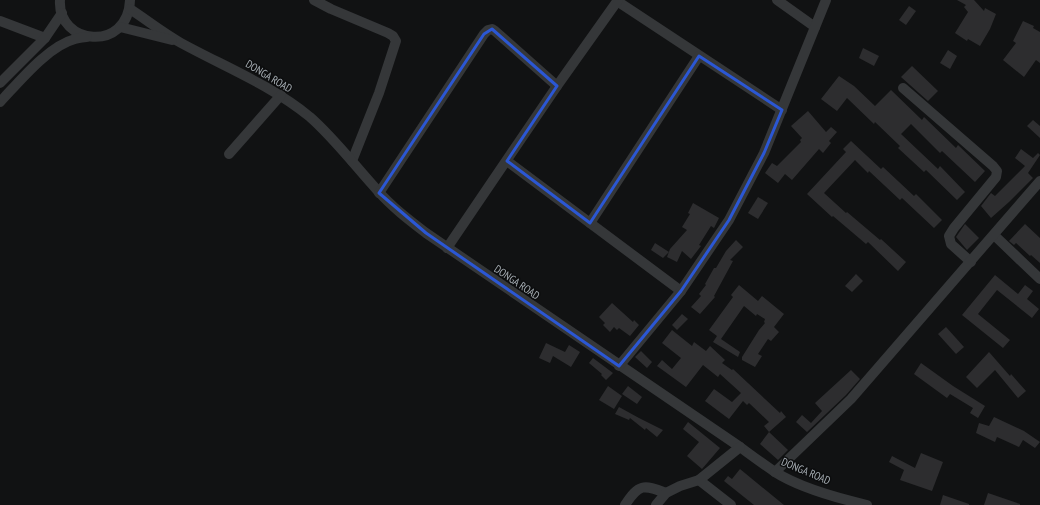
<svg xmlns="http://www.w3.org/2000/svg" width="1040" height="505" viewBox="0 0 1040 505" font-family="'PT Sans Narrow',sans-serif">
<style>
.building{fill:#2d2d2f}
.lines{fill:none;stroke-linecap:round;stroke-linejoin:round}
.minor{stroke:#353739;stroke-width:10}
.marked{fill:none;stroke:#2b57d4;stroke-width:3;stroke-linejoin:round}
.labels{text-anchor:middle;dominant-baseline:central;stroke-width:3;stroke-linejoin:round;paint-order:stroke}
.street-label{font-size:11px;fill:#a5acb2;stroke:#0c0d0e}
</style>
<rect width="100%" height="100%" fill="#111213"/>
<g class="building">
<polygon points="957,0 974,0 984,11 985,8 996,14 990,29 980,46 968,39 967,41 955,33 968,12 964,7 966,5"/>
<polygon points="909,6 916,11 906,25 899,20"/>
<polygon points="1023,21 1034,26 1033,28 1040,32 1040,63 1036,60 1024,77 1003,60 1016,43 1013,41"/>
<polygon points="863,48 879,56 874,66 859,58"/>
<polygon points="948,50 957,56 950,69 940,63"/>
<polygon points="912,66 938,91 928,101 901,77"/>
<polygon points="839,76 854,86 875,106 891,90 922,120 924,117 956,148 958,145 985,171 975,182 942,151 940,153 911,124 901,134 938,169 940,166 965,192 957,200 926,170 924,172 898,148 900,146 875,122 874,124 847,98 837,111 821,99"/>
<polygon points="808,111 826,132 831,127 837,132 829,141 831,143 823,153 819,149 792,180 785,174 778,183 765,173 772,163 777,166 801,142 800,140 802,138 791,126"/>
<polygon points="1033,120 1040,126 1040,138 1027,126"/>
<polygon points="851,141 881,169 883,167 914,196 916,194 942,220 934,228 902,198 900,200 869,171 868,173 855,160 824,193 846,213 847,212 880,240 881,239 906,262 898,271 868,242 866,244 833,216 832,217 807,194 846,152 843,149"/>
<polygon points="1021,149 1033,158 1038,153 1040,155 1028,173 1033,178 1009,202 991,218 981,206 991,193 995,196 1025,166 1015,158"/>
<polygon points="758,197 768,203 758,219 748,213"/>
<polygon points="693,203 719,218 714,228 711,226 699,245 701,246 691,259 682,251 677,262 667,257 670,249 687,230 682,227 690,214 688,213"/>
<polygon points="965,224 979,238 967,250 956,237"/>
<polygon points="1025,224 1040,238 1040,263 1031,255 1030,256 1016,243 1014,245 1009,241"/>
<polygon points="736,240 743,247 730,260 733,261 714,296 715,297 700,314 691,307 701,296 699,294 706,285 705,284 714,268 716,268 726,251"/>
<polygon points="655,243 669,252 663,258 651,250"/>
<polygon points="856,274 863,281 852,292 845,286"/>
<polygon points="995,275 1018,294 1025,285 1033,291 1027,299 1039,309 1032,318 997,290 978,314 1010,340 1003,348 962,315"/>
<polygon points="739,285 758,301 762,296 784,314 774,327 779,332 771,341 768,339 758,354 762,356 755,367 742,360 742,357 759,330 765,323 764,322 765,319 757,314 756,316 744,306 721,339 740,352 738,357 713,342 717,336 709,330 733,297 731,295"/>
<polygon points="612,303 633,322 634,320 639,325 630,336 619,328 617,330 614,327 610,332 603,325 605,323 599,317"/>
<polygon points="682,314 688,319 677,330 672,325"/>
<polygon points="946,327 964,347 956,354 938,334"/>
<polygon points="672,330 692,346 694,342 706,351 710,346 725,360 722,363 732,370 733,369 780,413 781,411 786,417 769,432 764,426 769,422 749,403 747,405 743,401 729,419 705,401 714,389 732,402 741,393 720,374 718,377 703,365 686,387 657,366 662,360 672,369 681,358 662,343"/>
<polygon points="546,343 565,352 569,345 580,352 571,367 553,356 550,363 539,358"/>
<polygon points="641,351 652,362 647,368 635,357"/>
<polygon points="989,352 1010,376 1011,374 1026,391 1018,398 995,370 977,388 966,377"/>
<polygon points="593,358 613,373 606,380 601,375 602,374 589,363"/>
<polygon points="921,363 953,386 985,406 978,418 970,413 973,408 950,394 947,398 914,374"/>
<polygon points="851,370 860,379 846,395 807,432 796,422 802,415 811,423 822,411 815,403"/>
<polygon points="608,386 622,396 614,409 599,400"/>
<polygon points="628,386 642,397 637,404 622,394"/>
<polygon points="619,407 639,418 663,430 657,437 646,428 645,430 630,418 629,420 615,414"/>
<polygon points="994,417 1024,431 1040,442 1035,448 1023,440 1019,447 997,437 995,442 976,433 979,423 989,426"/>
<polygon points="688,422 720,448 702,469 687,456 699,442 683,429"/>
<polygon points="769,432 788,450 778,460 760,444"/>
<polygon points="921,453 943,462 932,491 900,480 904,470 889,462 892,456 915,468"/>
<polygon points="740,469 784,505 754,505 724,481 728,476 732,479"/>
<polygon points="988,493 1020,504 1020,505 984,505"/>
<polygon points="943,495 969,504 969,505 940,505"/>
</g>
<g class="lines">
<g class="minor">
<path d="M 60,0 C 57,45 128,53 130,0"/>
<polyline points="314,0 331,9 388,33 393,36 396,41 379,93 352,161"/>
<polyline points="777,0 815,27"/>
<polyline points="617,1 782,110"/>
<path d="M 130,9 C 147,20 163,33 181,43 C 225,67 271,85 310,117 C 335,139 355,166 378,191 C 392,207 409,220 426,233 L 740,447 C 751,455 763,464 775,472 C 800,488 837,498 867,505"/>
<polyline points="0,21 45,38"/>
<polyline points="120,27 172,40"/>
<polyline points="0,83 45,38 62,13"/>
<polyline points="903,88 993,166 997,171 996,177 954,228 949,236 951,244 971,262"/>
<path d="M 0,102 C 19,82 48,46 75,39 C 79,38 83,37 87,37"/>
<polyline points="229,154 281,95"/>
<polyline points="507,161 681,291"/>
<polyline points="379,193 484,34 488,30 492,29 495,31 557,86"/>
<polyline points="590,223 699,56"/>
<polyline points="994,235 1040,279"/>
<polyline points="447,248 557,86 618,0"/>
<polyline points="619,366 681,291 729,220 764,153 826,0"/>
<polyline points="775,472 851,399 1040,181"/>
<polyline points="699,480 731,505"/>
<path d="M 625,505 C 639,484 643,484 666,493"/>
<polyline points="656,505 666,493 680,486 699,480 740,447"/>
</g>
</g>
<path class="marked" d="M 492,29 L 557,86 L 507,161 L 590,223 L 699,56 L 782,110 L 764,153 L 729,220 L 681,291 L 619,366 L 426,233 L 379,193 L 484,34 Z"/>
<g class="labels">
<g class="street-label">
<text transform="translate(269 76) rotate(31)">DONGA ROAD</text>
<text transform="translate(517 282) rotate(34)">DONGA ROAD</text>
<text transform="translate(806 471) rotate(23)">DONGA ROAD</text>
</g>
</g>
</svg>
